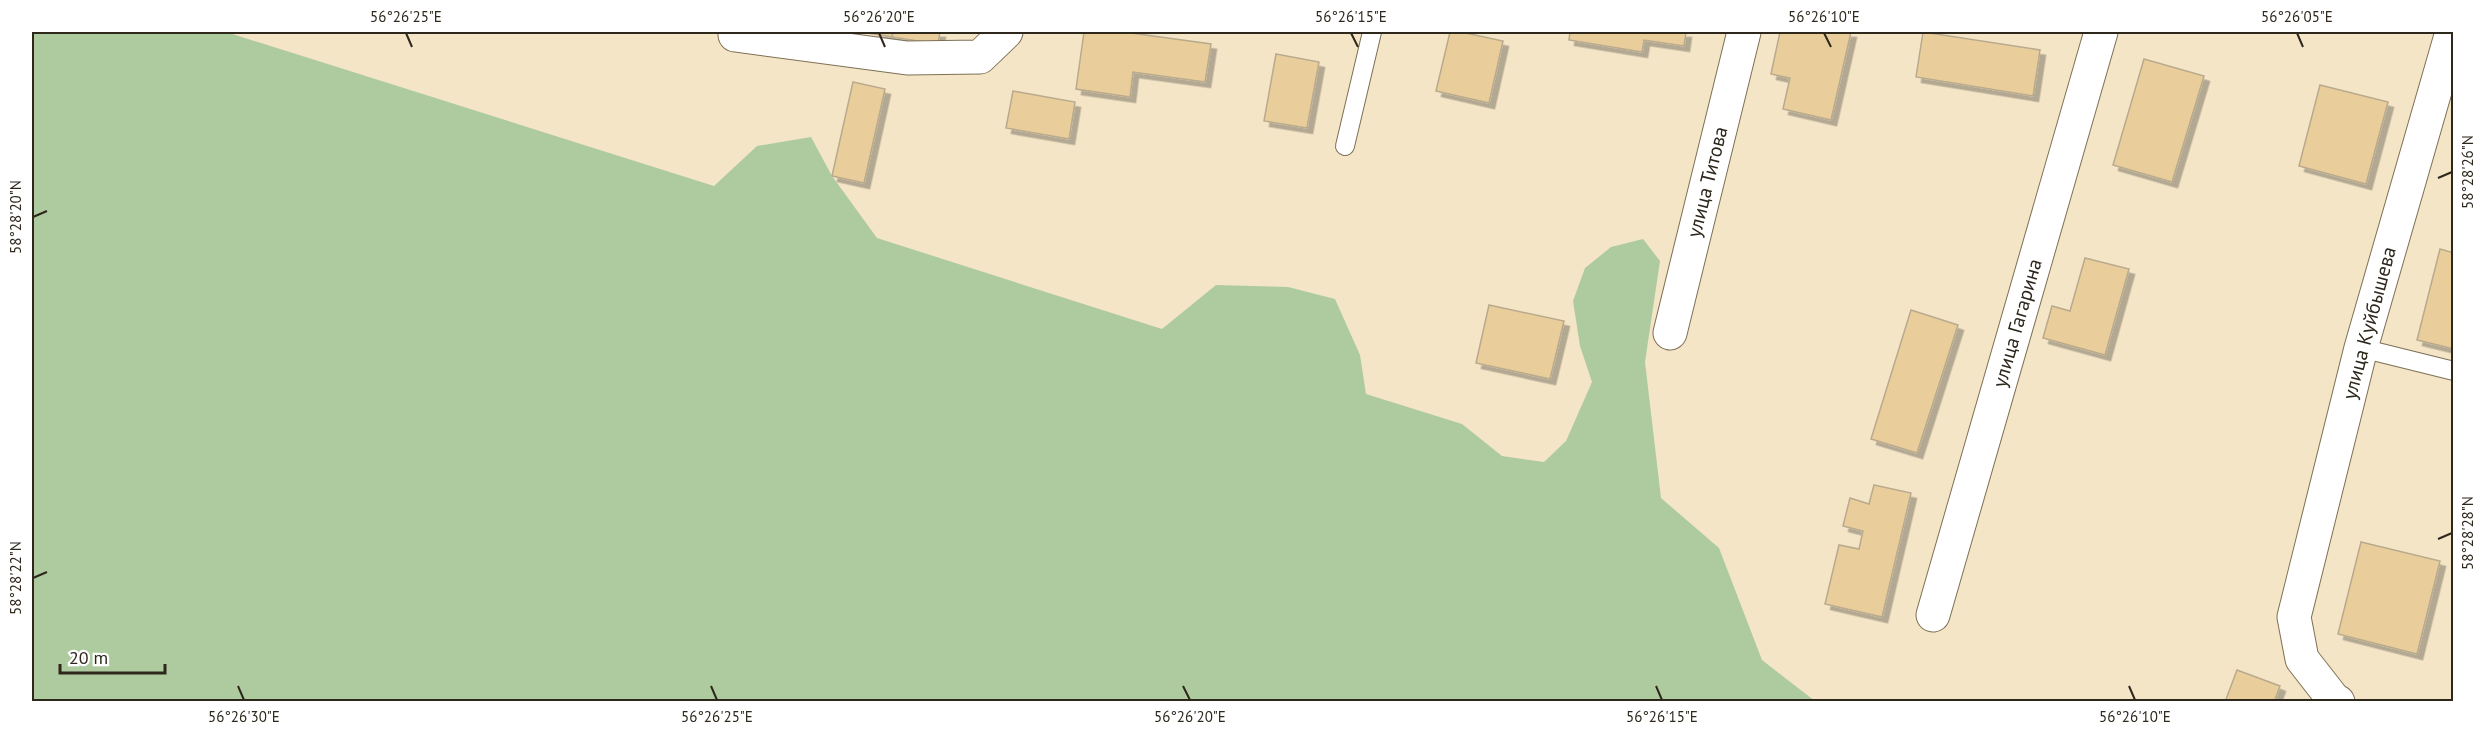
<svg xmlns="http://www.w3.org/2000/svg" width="2485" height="733" viewBox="0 0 2485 733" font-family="'PT Sans',sans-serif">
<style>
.green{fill:#aecba0}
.building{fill:#e9ce9c;stroke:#b9aa8d;stroke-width:1.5;filter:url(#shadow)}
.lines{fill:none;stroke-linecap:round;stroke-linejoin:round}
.service-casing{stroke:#7e7055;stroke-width:20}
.minor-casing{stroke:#7e7055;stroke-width:35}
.service{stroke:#fff;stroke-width:18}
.minor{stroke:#fff;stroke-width:33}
.ticks{fill:none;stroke:#2d271c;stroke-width:2}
.labels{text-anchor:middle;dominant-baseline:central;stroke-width:4.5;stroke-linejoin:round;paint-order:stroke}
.street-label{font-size:20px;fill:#2d271c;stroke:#fff}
.neatline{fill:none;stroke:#2d271c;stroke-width:2}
.ticks-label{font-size:15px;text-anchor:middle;fill:#2d271c}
</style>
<defs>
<filter id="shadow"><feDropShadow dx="5.5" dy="5.5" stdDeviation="0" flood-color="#0004"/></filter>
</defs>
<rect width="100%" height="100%" fill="#f4e5c7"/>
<polygon class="green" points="32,32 226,32 714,186 757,146 811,137 832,176 877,238 1162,329 1216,285 1288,287 1335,299 1360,355 1366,394 1462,424 1502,456 1544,462 1566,441 1592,382 1580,346 1573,301 1585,268 1611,247 1643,239 1660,261 1645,362 1661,498 1719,548 1762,660 1815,701 32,701"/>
<g class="building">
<polygon points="861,32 893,32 892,37"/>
<polygon points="893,32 940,32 938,44 892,37"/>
<polygon points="1084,32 1124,32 1211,44 1205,82 1133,72 1130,97 1076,89"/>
<polygon points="1450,32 1461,32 1503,41 1489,103 1436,91"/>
<polygon points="1570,32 1686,32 1684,46 1644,40 1642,52 1569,40"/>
<polygon points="1780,32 1851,32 1831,120 1783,109 1790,78 1771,74"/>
<polygon points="1923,32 2040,50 2033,96 1916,77"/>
<polygon points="1276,54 1319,62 1307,128 1264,121"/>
<polygon points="2144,59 2204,76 2172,182 2113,165"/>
<polygon points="853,82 885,89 864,183 832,176"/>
<polygon points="2320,85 2388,102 2366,184 2299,166"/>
<polygon points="1013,91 1075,102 1069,139 1006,128"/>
<polygon points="2440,249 2454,253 2454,349 2417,340"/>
<polygon points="2085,258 2129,269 2105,355 2043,338 2052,306 2070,311"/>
<polygon points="1489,305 1564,321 1550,379 1476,363"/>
<polygon points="1911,310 1958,325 1917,453 1871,439"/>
<polygon points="1874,485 1911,493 1882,617 1825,604 1839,545 1859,549 1863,531 1843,526 1850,498 1869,504"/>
<polygon points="2361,542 2440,561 2417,654 2338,634"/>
<polygon points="2237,670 2280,686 2274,702 2225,702"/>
</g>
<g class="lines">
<g class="service-casing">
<g id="service">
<polyline points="1345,146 1372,32"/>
<polyline points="2361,348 2454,371"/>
</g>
</g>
<g class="minor-casing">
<g id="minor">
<polyline points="736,32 735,35 907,58 980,57 1006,32"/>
<polyline points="1670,333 1744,32"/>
<polyline points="1933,615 2101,32"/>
<polyline points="2338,702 2334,700 2302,659 2294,617 2361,348 2452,32"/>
</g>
</g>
<use href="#service" class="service"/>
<use href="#minor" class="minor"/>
</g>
<path class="ticks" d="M 406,33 L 412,47M 879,33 L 885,47M 1351,33 L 1358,47M 1824,33 L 1831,47M 2297,33 L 2303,47M 2438,178 L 2452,172M 33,217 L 47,211M 2438,539 L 2452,533M 33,578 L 47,572M 238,686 L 244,700M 711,686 L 717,700M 1183,686 L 1190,700M 1656,686 L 1662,700M 2129,686 L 2135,700"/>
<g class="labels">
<g class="street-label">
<text transform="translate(1707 182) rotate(-76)">улица Титова</text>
<text transform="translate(2017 323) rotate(-74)">улица Гагарина</text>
<text transform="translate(2369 323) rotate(-75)">улица Куйбышева</text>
</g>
</g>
<rect width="2485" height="733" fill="none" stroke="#ffffff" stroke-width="66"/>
<path d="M60 664v9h105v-9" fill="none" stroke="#2d271c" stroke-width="3"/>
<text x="69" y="664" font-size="18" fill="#2d271c" stroke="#ffffff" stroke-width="4.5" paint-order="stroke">20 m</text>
<rect x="33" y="33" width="2419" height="667" class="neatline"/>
<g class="ticks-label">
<text x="406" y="22">56°26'25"E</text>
<text x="879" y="22">56°26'20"E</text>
<text x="1351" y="22">56°26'15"E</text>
<text x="1824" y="22">56°26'10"E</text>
<text x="2297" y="22">56°26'05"E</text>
<text transform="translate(2468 172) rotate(-90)" y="5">58°28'26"N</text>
<text transform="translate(16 217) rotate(-90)" y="5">58°28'20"N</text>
<text transform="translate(2468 533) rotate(-90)" y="5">58°28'28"N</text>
<text transform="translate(16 578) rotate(-90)" y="5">58°28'22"N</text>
<text x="244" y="722">56°26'30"E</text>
<text x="717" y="722">56°26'25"E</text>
<text x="1190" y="722">56°26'20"E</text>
<text x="1662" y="722">56°26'15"E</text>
<text x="2135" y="722">56°26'10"E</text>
</g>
</svg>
